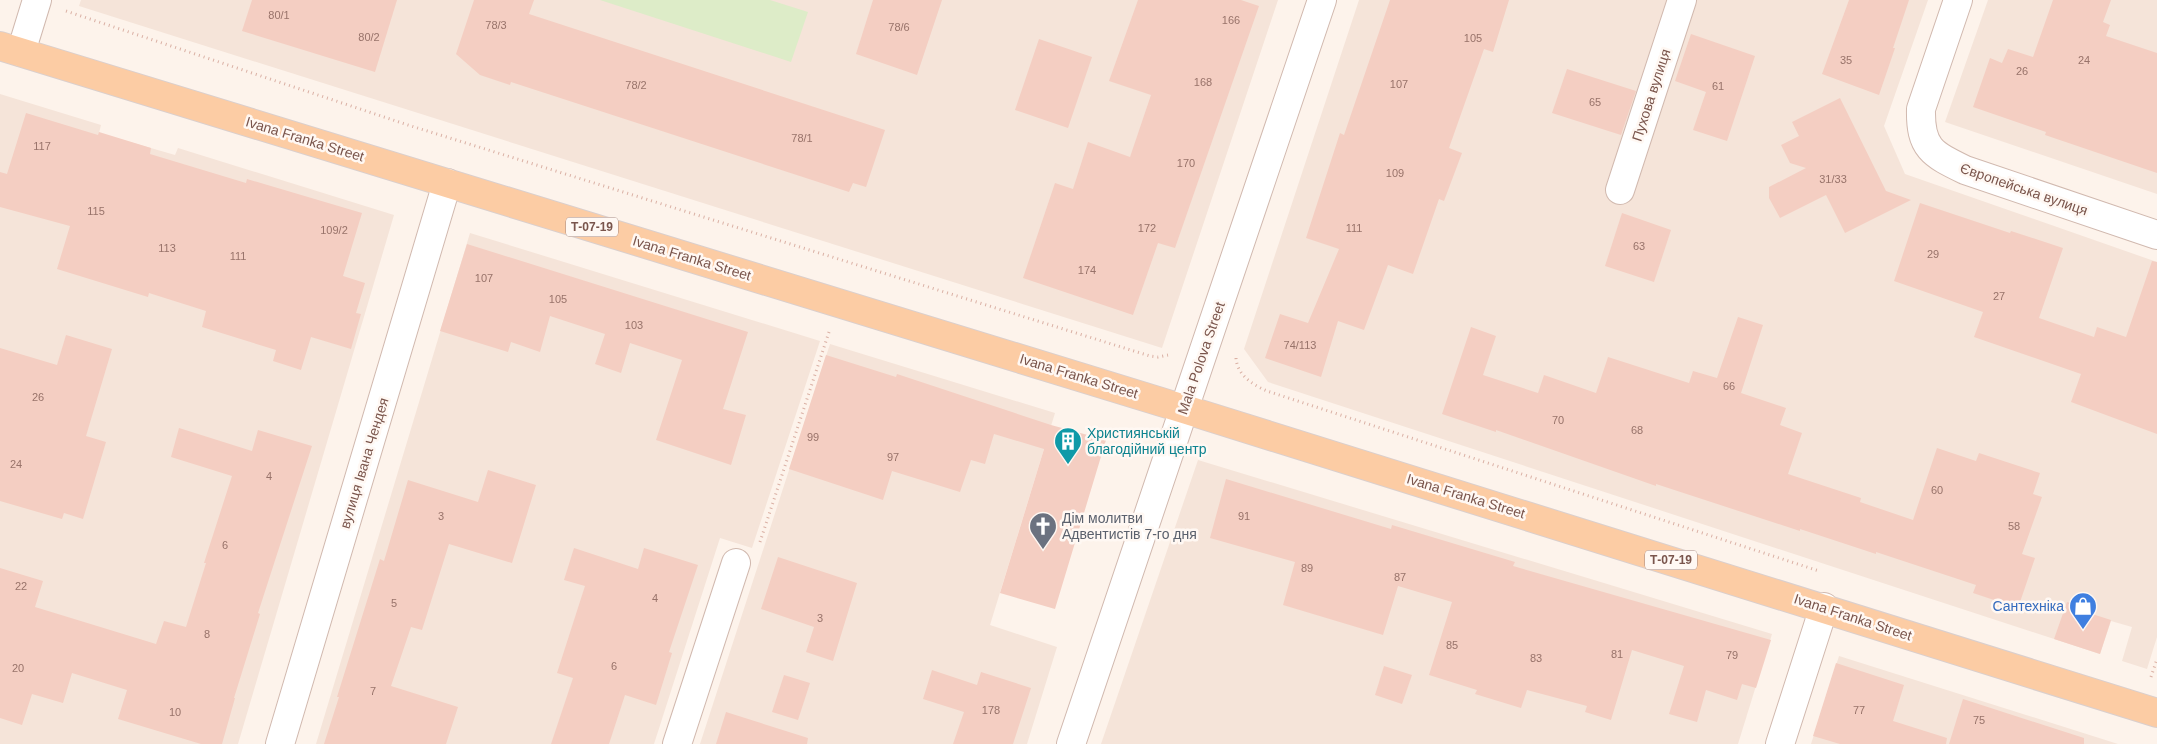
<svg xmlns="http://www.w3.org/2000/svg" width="2157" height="744" viewBox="0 0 2157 744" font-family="Helvetica,sans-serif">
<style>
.residential{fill:#f5e4d9}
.green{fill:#ddecc8}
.building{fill:#f4cec2}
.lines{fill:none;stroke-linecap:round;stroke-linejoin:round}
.minor-casing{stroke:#d1b9af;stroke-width:30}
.major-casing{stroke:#dacfcd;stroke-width:30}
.path{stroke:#dab0a4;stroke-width:3;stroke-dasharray:1 4;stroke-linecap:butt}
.minor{stroke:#fff;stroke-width:28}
.major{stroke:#fccca4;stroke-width:28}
.labels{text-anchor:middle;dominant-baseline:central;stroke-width:5;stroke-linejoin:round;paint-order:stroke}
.number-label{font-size:11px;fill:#98736a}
.shield{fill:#fff8f3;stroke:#a2867e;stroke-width:1}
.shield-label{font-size:12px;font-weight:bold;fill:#7a554c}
.street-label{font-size:14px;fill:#7a554c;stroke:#fff8f3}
.culture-label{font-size:14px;fill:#0d838f;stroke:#fff8f3;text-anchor:start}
.worship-label{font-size:14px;fill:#5b616d;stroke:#fff8f3;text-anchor:start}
.shop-label{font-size:14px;fill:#366cbe;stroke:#fff8f3;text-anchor:end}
</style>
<rect width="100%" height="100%" fill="#fdf3eb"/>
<g class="residential">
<polygon points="81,0 1278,0 1162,348 79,6"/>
<polygon points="1359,0 1669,0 1632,193 1696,0 1928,0 1884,126 1905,174 2157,262 2157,637 2147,669 2122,661 2132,627 2111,621 2100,654 1268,382 1244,349"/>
<polygon points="1988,0 2157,0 2157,194 1945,122"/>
<polygon points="0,94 101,125 99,133 175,155 178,148 394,215 238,744 0,744"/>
<polygon points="470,233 820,341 752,548 720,538 654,744 316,744"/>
<polygon points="830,344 1055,413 990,625 1057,647 1027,744 700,744"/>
<polygon points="1198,460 1772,634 1738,744 1101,744"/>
<polygon points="1839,656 2118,744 1811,744"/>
</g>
<polygon class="green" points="600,0 770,0 808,12 791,62"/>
<g class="building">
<polygon points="252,0 397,0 375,72 242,31"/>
<polygon points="474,0 534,0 529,14 885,130 866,187 853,183 849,192 511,82 510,85 480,75 456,54"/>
<polygon points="873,0 942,0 917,75 856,54"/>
<polygon points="1138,0 1241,0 1259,6 1175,248 1158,243 1133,315 1023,278 1055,183 1073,189 1088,142 1130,157 1151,95 1109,81"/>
<polygon points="1390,0 1509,0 1493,52 1484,49 1449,148 1462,153 1444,201 1439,199 1413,274 1388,265 1364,330 1338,321 1321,377 1265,358 1280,314 1308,323 1339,249 1306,238 1340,133 1344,135"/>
<polygon points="1849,0 1909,0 1893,48 1895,48 1879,95 1822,74"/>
<polygon points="2053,0 2111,0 2103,22 2110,25 2106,36 2157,53 2157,173 2045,135 2046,132 1973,107 1990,58 2002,63 2008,49 2033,57"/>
<polygon points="1691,34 1755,56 1727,141 1693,130 1706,92 1675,81"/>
<polygon points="1039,39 1092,57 1068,128 1015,110"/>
<polygon points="1567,69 1636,91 1621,135 1552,113"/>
<polygon points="1840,98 1886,191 1911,200 1845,233 1826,195 1780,218 1769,198 1769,187 1806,168 1790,163 1781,145 1799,136 1792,122"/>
<polygon points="26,113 98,135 99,132 151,148 150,154 246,183 247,179 362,213 343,276 365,283 356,313 361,314 351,349 311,337 301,370 273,361 276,350 202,327 206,311 149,293 148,297 57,269 70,226 0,207 0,172 7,174"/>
<polygon points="1920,203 2010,233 2011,231 2063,248 2039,318 2094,337 2097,327 2126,337 2152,261 2157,262 2157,434 2071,402 2081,374 1974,337 1983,312 1894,281"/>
<polygon points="1622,213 1671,230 1654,282 1605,266"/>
<polygon points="467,244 748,332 723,409 746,415 731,465 656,440 682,360 630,343 621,373 595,364 605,334 550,316 540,352 511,342 508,352 440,331"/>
<polygon points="1738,317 1763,325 1741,393 1786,408 1780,425 1802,433 1788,474 1861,498 1860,502 1913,520 1937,448 1976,461 1979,453 2040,473 2033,494 2042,497 2022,554 2035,558 2018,608 1973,593 1976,585 1876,552 1876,554 1800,529 1800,531 1656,484 1656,486 1496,430 1496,432 1442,414 1471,327 1496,336 1483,375 1538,393 1544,375 1596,393 1608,357 1689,383 1693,371 1717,378"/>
<polygon points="66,335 112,349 86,436 106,442 83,519 64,513 62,519 0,501 0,348 57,365"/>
<polygon points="826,355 896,377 897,374 1051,425 1106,440 1055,609 1000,593 1044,449 994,434 985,464 971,460 960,492 892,471 883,500 789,469"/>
<polygon points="179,428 252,451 258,430 312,446 258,613 260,614 234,698 235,698 222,744 201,744 118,719 127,690 72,673 63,703 32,694 22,725 0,718 0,568 43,581 35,607 156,644 164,621 186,627 206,563 204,563 232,476 171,457"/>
<polygon points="488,470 536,485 512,563 449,544 422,630 411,627 391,686 458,707 446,744 324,744 339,697 337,697 380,559 384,561 408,480 478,502"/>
<polygon points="1226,479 1391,529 1392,525 1515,562 1513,566 1771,640 1756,688 1742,684 1737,700 1706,690 1697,722 1669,714 1684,666 1632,650 1611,720 1585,712 1587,706 1527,690 1521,708 1475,694 1477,690 1429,675 1452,602 1398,586 1383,635 1283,605 1295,562 1210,538"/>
<polygon points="574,548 638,569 644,548 698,565 669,652 672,653 656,705 625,695 609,744 551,744 573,678 557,673 585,586 564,580"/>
<polygon points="778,557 857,583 833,661 806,652 814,627 761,609"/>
<polygon points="2067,602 2090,609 2089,613 2111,620 2100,654 2054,639"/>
<polygon points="1836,663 1904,685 1893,721 1947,738 1946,744 1840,744 1813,736"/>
<polygon points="1384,666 1412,675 1402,704 1375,695"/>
<polygon points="932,670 977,685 981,672 1031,688 1013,744 953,744 964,712 923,699"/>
<polygon points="784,675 810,683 798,720 772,712"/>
<polygon points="1963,699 2084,738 2084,744 1949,744"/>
<polygon points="726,712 808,738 807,744 716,744"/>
</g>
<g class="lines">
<g class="minor-casing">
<g id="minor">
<path d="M 1958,0 L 1921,109 C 1920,148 1932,154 1965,170 L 2157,235"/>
<polyline points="21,52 37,0"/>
<polyline points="1620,190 1682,0"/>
<polyline points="280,744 447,183"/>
<polyline points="677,744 736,563"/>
<polyline points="1071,744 1322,0"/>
<polyline points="1780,744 1824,607"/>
</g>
</g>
<g class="major-casing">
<polyline id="major" points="0,46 1184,409 2157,713"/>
</g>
<g class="path">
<polyline points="66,11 408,125 1150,356 1158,357 1168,355"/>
<path d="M 1236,358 C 1237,375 1253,385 1267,391 L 1819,571"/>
<polyline points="760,542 829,332"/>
<polyline points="2151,677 2157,659"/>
</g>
<use href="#minor" class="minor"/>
<use href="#major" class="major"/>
</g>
<defs>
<g id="building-pin" transform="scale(1.4375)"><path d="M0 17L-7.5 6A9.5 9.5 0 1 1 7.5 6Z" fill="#0f9aa8" stroke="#fff8f3"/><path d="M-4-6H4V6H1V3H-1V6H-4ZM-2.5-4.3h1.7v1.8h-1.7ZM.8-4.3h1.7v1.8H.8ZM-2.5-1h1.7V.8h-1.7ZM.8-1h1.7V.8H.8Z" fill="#fff"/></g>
<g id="church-pin" transform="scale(1.4375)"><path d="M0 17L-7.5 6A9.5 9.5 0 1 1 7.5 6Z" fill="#6b7280" stroke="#fff8f3"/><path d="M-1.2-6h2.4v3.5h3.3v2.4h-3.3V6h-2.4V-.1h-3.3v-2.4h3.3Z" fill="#fff"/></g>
<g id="shop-pin" transform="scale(1.4375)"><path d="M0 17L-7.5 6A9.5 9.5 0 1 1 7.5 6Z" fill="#3f7fe0" stroke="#fff8f3"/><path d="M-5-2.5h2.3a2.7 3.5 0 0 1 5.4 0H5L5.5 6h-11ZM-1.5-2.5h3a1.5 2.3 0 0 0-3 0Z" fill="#fff"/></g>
</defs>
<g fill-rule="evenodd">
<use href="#building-pin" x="1068" y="441"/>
<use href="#church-pin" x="1043" y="526"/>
<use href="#shop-pin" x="2083" y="606"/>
</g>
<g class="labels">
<g class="number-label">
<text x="279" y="15">80/1</text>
<text x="1231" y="20">166</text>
<text x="496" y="25">78/3</text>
<text x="899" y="27">78/6</text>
<text x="369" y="37">80/2</text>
<text x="1473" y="38">105</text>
<text x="1846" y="60">35</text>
<text x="2084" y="60">24</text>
<text x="2022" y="71">26</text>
<text x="1203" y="82">168</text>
<text x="1399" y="84">107</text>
<text x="636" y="85">78/2</text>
<text x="1718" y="86">61</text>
<text x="1595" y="102">65</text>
<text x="802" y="138">78/1</text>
<text x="42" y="146">117</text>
<text x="1186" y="163">170</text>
<text x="1395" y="173">109</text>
<text x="1833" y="179">31/33</text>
<text x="96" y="211">115</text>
<text x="1147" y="228">172</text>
<text x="1354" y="228">111</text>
<text x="334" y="230">109/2</text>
<text x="1639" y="246">63</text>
<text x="167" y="248">113</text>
<text x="1933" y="254">29</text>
<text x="238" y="256">111</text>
<text x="1087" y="270">174</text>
<text x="484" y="278">107</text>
<text x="1999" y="296">27</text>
<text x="558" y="299">105</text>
<text x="634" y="325">103</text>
<text x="1300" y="345">74/113</text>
<text x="1729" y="386">66</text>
<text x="38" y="397">26</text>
<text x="1558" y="420">70</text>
<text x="1637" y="430">68</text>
<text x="813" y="437">99</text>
<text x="893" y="457">97</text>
<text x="16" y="464">24</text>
<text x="269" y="476">4</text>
<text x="1937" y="490">60</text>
<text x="441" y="516">3</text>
<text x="1244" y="516">91</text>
<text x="2014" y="526">58</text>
<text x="225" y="545">6</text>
<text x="1307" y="568">89</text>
<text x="1400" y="577">87</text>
<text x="21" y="586">22</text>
<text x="655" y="598">4</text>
<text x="394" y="603">5</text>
<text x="820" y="618">3</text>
<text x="207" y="634">8</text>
<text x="1452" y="645">85</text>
<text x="1617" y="654">81</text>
<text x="1732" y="655">79</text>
<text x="1536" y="658">83</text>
<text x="614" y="666">6</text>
<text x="18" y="668">20</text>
<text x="373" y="691">7</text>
<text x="991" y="710">178</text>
<text x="1859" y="710">77</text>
<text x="175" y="712">10</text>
<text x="1979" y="720">75</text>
</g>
<g class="shield">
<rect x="566" y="217.5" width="52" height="19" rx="4"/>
<rect x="1645" y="550.5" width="52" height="19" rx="4"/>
</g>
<g class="shield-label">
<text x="592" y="227">Т-07-19</text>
<text x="1671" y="560">Т-07-19</text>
</g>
<g class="street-label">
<text transform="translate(1651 95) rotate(-72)">Пухова вулиця</text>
<text transform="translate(305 139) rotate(17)">Ivana Franka Street</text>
<text transform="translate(2024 189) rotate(19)">Європейська вулиця</text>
<text transform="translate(692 258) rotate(17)">Ivana Franka Street</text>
<text transform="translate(1201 358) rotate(-71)">Mala Polova Street</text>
<text transform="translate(1079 376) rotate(17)">Ivana Franka Street</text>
<text transform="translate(364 463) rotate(-73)">вулиця Івана Чендея</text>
<text transform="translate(1466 496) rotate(17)">Ivana Franka Street</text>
<text transform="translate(1853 617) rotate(18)">Ivana Franka Street</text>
</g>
<g class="culture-label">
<text x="1087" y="433">Християнській<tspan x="1087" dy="16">благодійний центр</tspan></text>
</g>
<g class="worship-label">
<text x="1062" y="518">Дім молитви<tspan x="1062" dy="16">Адвентистів 7-го дня</tspan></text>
</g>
<g class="shop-label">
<text x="2064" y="606">Сантехніка</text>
</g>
</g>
</svg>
